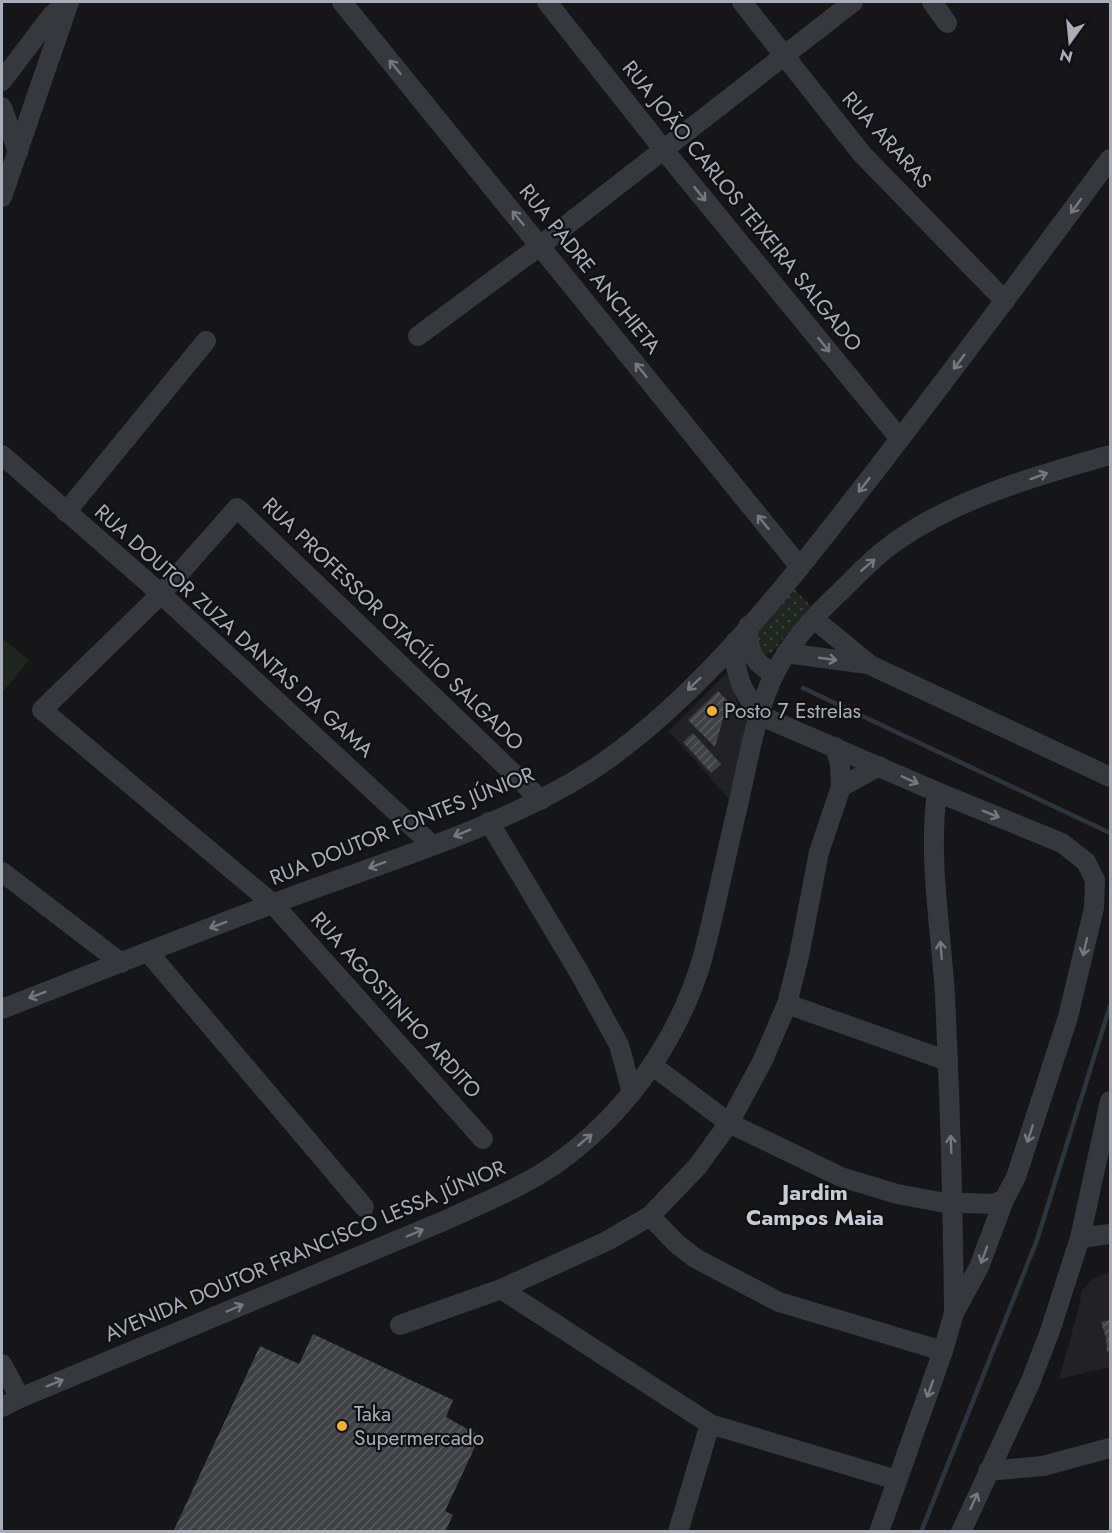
<svg xmlns="http://www.w3.org/2000/svg" width="1112" height="1533" viewBox="0 0 1112 1533" font-family="Jost,sans-serif">
<style>
.built{fill:#222225}
.grass{fill:url(#grass-dots)}
.pitch{fill:#1e261f}
.lines{fill:none;stroke-linecap:round;stroke-linejoin:round}
.stream{stroke:#2c353c;stroke-width:4.5}
.building{fill:url(#building-hatch)}
.minor{stroke:#37383d;stroke-width:20}
.oneway{stroke:#757881}
.poi-dot{fill:#f2b134;stroke:#111113;stroke-width:2}
.labels{text-anchor:middle;dominant-baseline:central;stroke-width:4.5;stroke-linejoin:round;paint-order:stroke}
.street-label{font-size:21px;fill:#a8adb8;stroke:#111113}
.poi-label{font-size:21px;fill:#a8adb8;stroke:#111113;text-anchor:start}
.neighbourhood-label{font-size:22px;font-weight:bold;fill:#c9ccd4;stroke:#111113}
</style>
<defs>
<pattern id="grass-dots" width="8" height="8" patternUnits="userSpaceOnUse" patternTransform="scale(1.5)"><rect width="8" height="8" fill="#1e261f"/><path d="M2 2h.1M6 6h.1" fill="none" stroke="#3c433d" stroke-width="1.8" stroke-linecap="round"/></pattern>
<pattern id="building-hatch" width="6" height="6" patternUnits="userSpaceOnUse" patternTransform="scale(1.5)"><rect width="6" height="6" fill="#404145"/><path d="M-1 1l2-2M0 6l6-6M5 7l2-2" fill="none" stroke="#595a5e"/></pattern>
</defs>
<rect width="100%" height="100%" fill="#161618"/>
<g class="built">
<polygon points="729,671 738,705 748,721 729,799 669,731"/>
<polygon points="1110,1272 1110,1367 1059,1379 1079,1307 1082,1290 1093,1278"/>
</g>
<polygon class="grass" points="792,587 811,606 772,652 766,655 759,653 756,633"/>
<polygon class="pitch" points="2,638 29,660 2,693"/>
<g class="lines">
<g class="stream">
<polyline points="803,688 1110,833"/>
<polyline points="921,1532 1037,1240 1110,1006"/>
</g>
</g>
<g class="building">
<polygon points="718,691 728,701 715,747 688,720"/>
<polygon points="693,733 721,764 711,773 683,742"/>
<polygon points="1110,1320 1110,1351 1107,1352 1106,1338 1101,1322"/>
<polygon points="313,1334 453,1400 446,1417 480,1436 445,1511 453,1515 445,1532 173,1532 260,1346 299,1364"/>
</g>
<g class="lines">
<g class="minor">
<polyline points="342,2 800,567"/>
<polyline points="547,2 663,149 900,439"/>
<polyline points="742,2 862,154 1005,301"/>
<polyline points="932,2 947,23"/>
<polyline points="2,81 52,15 67,3"/>
<polyline points="2,107 18,152"/>
<polyline points="2,197 69,2"/>
<polyline points="418,336 541,245 853,2"/>
<polyline points="2,455 161,594 432,845"/>
<polyline points="66,512 206,341"/>
<polyline points="814,619 870,665 1110,777"/>
<path d="M 748,626 C 748,651 751,661 774,674"/>
<polyline points="735,642 736,667 742,687 759,715 937,792 1062,843 1086,862 1095,880 1094,908 1068,1017 1016,1177 1004,1200 979,1267 954,1313 943,1351 879,1532"/>
<polyline points="786,653 867,664"/>
<polyline points="841,787 879,766"/>
<path d="M 937,792 C 928,860 941,928 945,996 C 950,1101 953,1206 954,1310"/>
<polyline points="489,822 579,972 619,1045 632,1093"/>
<polyline points="2,872 121,963"/>
<polyline points="148,952 364,1207"/>
<polyline points="787,1004 948,1061"/>
<path d="M 2,1009 C 105,969 208,927 313,889 C 406,855 516,821 598,766 C 702,695 790,581 866,483 C 949,376 1030,267 1110,159"/>
<polyline points="653,1066 729,1123 841,1177 897,1194 940,1202 993,1204 1004,1200"/>
<polyline points="483,1139 273,904 42,710 161,594 237,508 541,800"/>
<polyline points="650,1216 677,1244 695,1258 779,1302 943,1351"/>
<polyline points="1080,1238 1110,1234"/>
<polyline points="501,1289 710,1424 897,1480"/>
<polyline points="400,1325 501,1289 607,1241 650,1216 697,1167 729,1123 763,1060 787,1004 799,956 819,852 841,787 840,764 835,747"/>
<polyline points="2,1364 20,1398"/>
<path d="M 2,1407 L 20,1398 L 446,1220 C 482,1203 520,1188 553,1166 C 625,1116 679,1040 703,956 C 715,911 724,864 735,818 C 746,774 755,710 776,671 C 792,640 816,614 841,591 C 859,573 877,554 898,540 C 959,497 1040,475 1110,455"/>
<polyline points="988,1471 1043,1466 1110,1448"/>
<polyline points="678,1532 710,1424"/>
<polyline points="961,1532 1030,1383 1050,1331 1080,1238 1110,1101"/>
</g>
</g>
<defs><path id="oneway-shaft" d="M-6 0H5M1.5-3L5.5 0L1.5 3" fill="none" stroke-width="1.6" stroke-linecap="round" stroke-linejoin="round" transform="scale(1.5)"/></defs>
<g class="oneway">
<use href="#oneway-shaft" transform="translate(395 67) rotate(-129)"/>
<use href="#oneway-shaft" transform="translate(700 194) rotate(51)"/>
<use href="#oneway-shaft" transform="translate(1076 206) rotate(126)"/>
<use href="#oneway-shaft" transform="translate(518 218) rotate(-129)"/>
<use href="#oneway-shaft" transform="translate(824 345) rotate(51)"/>
<use href="#oneway-shaft" transform="translate(959 362) rotate(127)"/>
<use href="#oneway-shaft" transform="translate(641 370) rotate(-129)"/>
<use href="#oneway-shaft" transform="translate(1039 476) rotate(-20)"/>
<use href="#oneway-shaft" transform="translate(864 485) rotate(128)"/>
<use href="#oneway-shaft" transform="translate(763 522) rotate(-129)"/>
<use href="#oneway-shaft" transform="translate(868 565) rotate(-41)"/>
<use href="#oneway-shaft" transform="translate(828 659) rotate(8)"/>
<use href="#oneway-shaft" transform="translate(694 684) rotate(136)"/>
<use href="#oneway-shaft" transform="translate(910 780) rotate(24)"/>
<use href="#oneway-shaft" transform="translate(991 814) rotate(22)"/>
<use href="#oneway-shaft" transform="translate(462 833) rotate(158)"/>
<use href="#oneway-shaft" transform="translate(377 865) rotate(160)"/>
<use href="#oneway-shaft" transform="translate(218 925) rotate(159)"/>
<use href="#oneway-shaft" transform="translate(1085 947) rotate(103)"/>
<use href="#oneway-shaft" transform="translate(941 950) rotate(-95)"/>
<use href="#oneway-shaft" transform="translate(37 995) rotate(159)"/>
<use href="#oneway-shaft" transform="translate(1030 1134) rotate(108)"/>
<use href="#oneway-shaft" transform="translate(585 1140) rotate(-40)"/>
<use href="#oneway-shaft" transform="translate(951 1144) rotate(-92)"/>
<use href="#oneway-shaft" transform="translate(415 1233) rotate(-23)"/>
<use href="#oneway-shaft" transform="translate(984 1255) rotate(110)"/>
<use href="#oneway-shaft" transform="translate(235 1308) rotate(-23)"/>
<use href="#oneway-shaft" transform="translate(55 1383) rotate(-22)"/>
<use href="#oneway-shaft" transform="translate(930 1389) rotate(110)"/>
<use href="#oneway-shaft" transform="translate(974 1501) rotate(-66)"/>
</g>
<g class="poi-dot">
<circle cx="712" cy="711" r="6"/>
<circle cx="342" cy="1426" r="6"/>
</g>
<g class="labels">
<g class="street-label">
<text transform="translate(887 140) rotate(48)">RUA ARARAS</text>
<text transform="translate(742 206) rotate(51)">RUA JOÃO CARLOS TEIXEIRA SALGADO</text>
<text transform="translate(590 269) rotate(51)">RUA PADRE ANCHIETA</text>
<text transform="translate(393 624) rotate(44)">RUA PROFESSOR OTACÍLIO SALGADO</text>
<text transform="translate(234 631) rotate(42)">RUA DOUTOR ZUZA DANTAS DA GAMA</text>
<text transform="translate(402 826) rotate(-22)">RUA DOUTOR FONTES JÚNIOR</text>
<text transform="translate(396 1005) rotate(48)">RUA AGOSTINHO ARDITO</text>
<text transform="translate(305 1251) rotate(-23)">AVENIDA DOUTOR FRANCISCO LESSA JÚNIOR</text>
</g>
<g class="poi-label">
<text x="724" y="711">Posto 7 Estrelas</text>
<text x="354" y="1414">Taka<tspan x="354" dy="24">Supermercado</tspan></text>
</g>
<g class="neighbourhood-label">
<text x="815" y="1192">Jardim<tspan x="815" dy="25">Campos Maia</tspan></text>
</g>
</g>
<rect width="1112" height="1533" fill="none" stroke="#a8adb8" stroke-width="6"/>
<g transform="translate(1070 42) rotate(195)" stroke="#111113" stroke-width="4.5" paint-order="stroke">
<path d="M0-4.5L10 22L0 15L-10 22Z" fill="#a8adb8"/>
<text y="-9" font-size="16" font-weight="bold" text-anchor="middle" fill="#a8adb8">N</text>
</g>
</svg>
